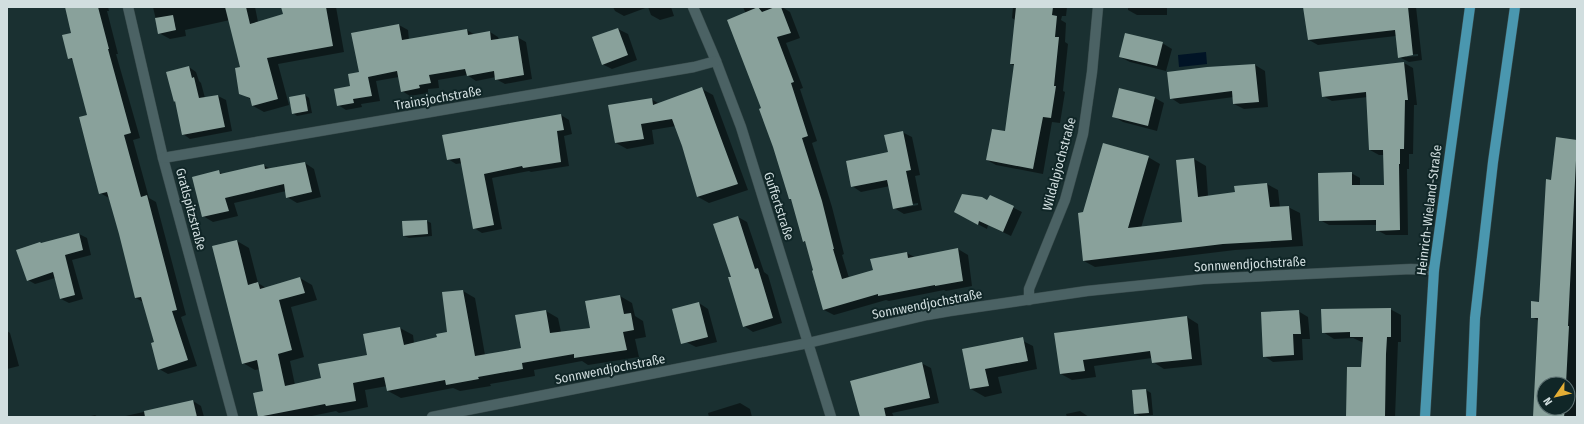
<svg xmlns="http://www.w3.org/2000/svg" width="1584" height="424" viewBox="0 0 1584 424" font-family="'Fira Sans Condensed',sans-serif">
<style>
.water{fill:#011426}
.shadow{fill:#0007;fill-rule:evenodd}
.building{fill:#89a19b}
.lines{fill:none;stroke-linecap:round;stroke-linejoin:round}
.minor-casing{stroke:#394b4c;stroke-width:11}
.major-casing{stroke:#394b4c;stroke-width:11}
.minor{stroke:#4b6264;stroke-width:10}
.major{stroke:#4a97af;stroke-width:10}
.labels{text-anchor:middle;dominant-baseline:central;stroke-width:4;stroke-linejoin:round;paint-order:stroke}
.street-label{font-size:13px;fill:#d1dedf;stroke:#102627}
</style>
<rect width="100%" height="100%" fill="#1a3031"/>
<polygon class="water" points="1206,52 1207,64 1179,67 1178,55"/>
<g class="shadow">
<polygon points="66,7 108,7 109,11 107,11 118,54 116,54 140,138 133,140 149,198 156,202 186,315 181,317 197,366 168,374 159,369 155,342 143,302 136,298 120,233 109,198 100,193 89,115 74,61 69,58 72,33"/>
<polygon points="153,7 255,7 258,22 284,15 282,7 336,7 344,52 278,64 289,105 264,112 253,106 252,100 240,93 241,68 230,20 185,30 186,36 170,39 159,33"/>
<polygon points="613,7 671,7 674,16 660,20 651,15 648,7 624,16 615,11"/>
<polygon points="743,7 772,7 773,9 782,7 790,12 800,38 786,43 803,88 800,89 817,141 812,143 832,207 844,254 842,255 849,278 874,271 907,253 916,258 958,249 968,255 972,286 946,291 944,290 889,301 886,300 834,315 824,310 813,272 815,271 806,243 804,241 792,200 790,199 762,109 746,14"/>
<polygon points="1013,7 1067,7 1066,16 1062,16 1061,20 1066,23 1065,42 1068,44 1063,91 1065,92 1060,123 1052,122 1043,174 996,165 987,160 1006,132 1015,66 1011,64 1015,20 1012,18"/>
<polygon points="1128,7 1167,7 1167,15 1137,15 1128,10"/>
<path d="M 1315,7 L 1416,7 L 1422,60 L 1409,62 L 1399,57 L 1396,36 L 1318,45 L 1309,40 ZM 1418,54 L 1418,56 L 1406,57 L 1406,55 Z"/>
<polygon points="399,25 408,30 409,40 467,30 475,35 490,32 498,37 499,40 517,37 526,42 532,79 505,84 496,79 496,77 476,81 467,75 438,80 439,88 428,89 428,93 410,96 402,91 399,77 376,81 380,101 361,104 362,107 346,110 338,105 360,73"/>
<polygon points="618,29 628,34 637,60 612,69 602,64"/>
<polygon points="1162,43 1172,49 1166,71 1130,62 1120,57"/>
<polygon points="1404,63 1413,68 1417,105 1414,105 1413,154 1409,154 1409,169 1407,169 1408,235 1386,235 1377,230 1377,225 1329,225 1320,220 1351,173 1360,178 1360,186 1385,186 1384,155 1379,155 1370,150 1368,97 1332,101 1323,96"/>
<polygon points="1255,65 1265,71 1268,107 1244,109 1234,104 1234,97 1180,104 1171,98 1207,68"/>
<polygon points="189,67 196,72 199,81 201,83 205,98 218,96 226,100 232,131 190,139 183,134 176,102 175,101"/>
<polygon points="702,89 713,95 748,190 709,203 698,197 676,126 652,130 654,144 627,149 616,143 651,99 660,104"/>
<polygon points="305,95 309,98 312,113 297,116 293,113"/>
<polygon points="1155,98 1164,103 1157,131 1123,122 1113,116"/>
<polygon points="561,115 569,120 572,134 564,136 569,166 531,172 529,171 492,178 502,229 482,233 474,228 462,163 456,164 448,159 443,136"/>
<path d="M 902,132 L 912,137 L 920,175 L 915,176 L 922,210 L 904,214 L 894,208 L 890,186 L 861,192 L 852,186 L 889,153 ZM 918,203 L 918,205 L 901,208 L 901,206 Z"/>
<path d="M 1557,139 L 1577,141 L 1577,417 L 1534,417 L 1539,321 L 1532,317 L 1540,303 ZM 1544,384 L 1568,384 L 1568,408 L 1544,408 Z"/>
<polygon points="1148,157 1160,164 1141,228 1183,223 1177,161 1194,159 1206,166 1208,196 1236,193 1267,184 1278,190 1280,208 1288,207 1300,213 1303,246 1235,250 1095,267 1084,261 1084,213"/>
<polygon points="305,163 314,169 321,197 297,203 287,197 286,191 234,203 238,216 213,222 203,216 219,172 223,174 263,165 271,169"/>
<polygon points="990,196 1022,212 1011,236 988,225 987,229 964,217 988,201"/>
<polygon points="738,217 747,222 764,272 768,275 782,323 753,332 744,326 732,277"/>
<polygon points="427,221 431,223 432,236 409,238 404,236"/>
<polygon points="79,234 87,238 91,255 72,260 83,299 69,303 61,299 55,278 35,284 28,280 42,244"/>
<polygon points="237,241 249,248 258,283 266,288 300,278 312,285 317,300 291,307 304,357 290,361 295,385 322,379 368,356 400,328 413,335 414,343 438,338 448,333 463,291 475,298 485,355 522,348 546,311 558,318 561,332 591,329 620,296 632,303 635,316 643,321 646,337 635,339 639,357 588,365 582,361 534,370 535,376 490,384 491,386 460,391 453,388 401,398 388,391 387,386 365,390 368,407 339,413 336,411 307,417 259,417 254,394 264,392 260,369 255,370 243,363"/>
<polygon points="699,303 708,309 717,342 696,347 686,342"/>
<polygon points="1390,309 1401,315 1401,342 1398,342 1395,417 1347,417 1362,368 1364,343 1353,338 1334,339 1323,332"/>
<polygon points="1298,311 1308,317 1310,339 1302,339 1303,360 1273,362 1264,356"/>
<polygon points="1187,317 1198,324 1202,365 1164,369 1153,362 1152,358 1094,366 1096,377 1072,380 1061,374 1055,333"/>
<polygon points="7,331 10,333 19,366 7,369"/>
<polygon points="1019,339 1033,346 1037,369 998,377 1002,393 985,397 971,389 963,350"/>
<polygon points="921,363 931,368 939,403 892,413 894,417 861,417"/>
<polygon points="1146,390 1151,393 1153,415 1140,416 1135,414"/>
<polygon points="193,401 201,406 204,417 121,417"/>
<polygon points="740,403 750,409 752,417 709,417 708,413"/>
<polygon points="1080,411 1089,417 1067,417 1066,414"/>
<polygon points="95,415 98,417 87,417"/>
</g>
<g class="building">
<polygon points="65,7 98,7 109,49 108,49 131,133 124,135 141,197 147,195 177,310 172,311 188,360 158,370 151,343 154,342 141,297 135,298 119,234 107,192 99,194 90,160 79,117 87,115 72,58 68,59 62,35 71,33"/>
<polygon points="225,7 246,7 250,24 283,14 281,7 326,7 333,46 267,58 278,99 252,106 250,98 239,94 235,68 240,67"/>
<polygon points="758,7 762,12 775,7 781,7 791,33 777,37 794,82 791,83 808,136 802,138 822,201 834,249 833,249 842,279 873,270 870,259 907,252 908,258 958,248 963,281 935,286 935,285 878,296 878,294 823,310 812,271 813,270 805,241 803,242 791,199 789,199 773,147 759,109 761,108 727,20"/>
<polygon points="1016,7 1053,7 1052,15 1057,16 1055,37 1059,37 1054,86 1056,86 1051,118 1043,117 1033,169 986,160 992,129 1005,131 1014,64 1010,64"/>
<polygon points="1303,7 1408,7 1413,55 1398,58 1395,30 1308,40"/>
<polygon points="173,15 176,30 158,34 155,18"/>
<polygon points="399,24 402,40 467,29 468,35 490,31 491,40 518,36 524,75 495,80 494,71 467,76 465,69 429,75 431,83 419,85 420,88 401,92 397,71 368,77 372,96 353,99 354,103 337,106 334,89 350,86 348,74 359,72 351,33"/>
<polygon points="618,28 628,55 602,65 592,37"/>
<polygon points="1125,33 1163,42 1157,66 1119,57"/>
<polygon points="1404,62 1408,100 1405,100 1404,149 1400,149 1400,164 1399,164 1400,230 1376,231 1376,220 1319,221 1318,173 1352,172 1352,185 1384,185 1383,150 1369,150 1366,92 1322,97 1319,72"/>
<polygon points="1255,64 1259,102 1233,104 1232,91 1170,99 1167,72 1207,67"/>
<polygon points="189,66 192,78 194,77 199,98 218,95 225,127 182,135 175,101 174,102 166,72"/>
<polygon points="702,87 738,184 697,197 682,146 672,119 641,124 644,139 615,143 608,105 652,98 653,105"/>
<polygon points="1119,88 1155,97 1148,126 1112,117"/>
<polygon points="305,94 308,111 292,114 289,97"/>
<polygon points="561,114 564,130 557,131 561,162 523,168 522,166 484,174 494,225 473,229 460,158 447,160 442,135"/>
<polygon points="903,131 911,170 906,171 913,205 893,209 887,180 851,187 846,161 888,152 884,135"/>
<polygon points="1556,137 1577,140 1568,326 1569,326 1566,384 1544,384 1544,408 1565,408 1564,417 1533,417 1538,318 1531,318 1531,301 1539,302 1546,179 1551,180"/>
<polygon points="1103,143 1149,156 1128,228 1182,222 1176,160 1194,158 1198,197 1235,192 1234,186 1267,183 1270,207 1289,206 1292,240 1223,244 1083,261 1078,213 1083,212"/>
<polygon points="305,162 312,192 286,198 284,184 225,198 229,211 202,217 192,177 219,170 220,174 264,164 265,169"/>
<polygon points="962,194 982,197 987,200 990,195 1014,206 1003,232 979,221 978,225 954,212"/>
<polygon points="738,216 755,269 758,268 773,318 743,327 728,277 731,277 713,224"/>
<polygon points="427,220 428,234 403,236 402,221"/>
<polygon points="79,233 83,250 65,255 75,295 60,299 53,272 27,281 16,250 40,242 41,243"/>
<polygon points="237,240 248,285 258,282 260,289 300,277 305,293 279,300 292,350 278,354 285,386 321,378 318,364 367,355 363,334 400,327 404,345 437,337 436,334 447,332 442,292 463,290 475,356 521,348 515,315 546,310 550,333 590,328 585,301 620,295 624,314 631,313 634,330 623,332 627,350 574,358 574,354 522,363 523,369 478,377 479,379 446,385 445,380 387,391 384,377 353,383 356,401 326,406 325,404 258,417 253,393 263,391 257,360 242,364 212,246"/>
<polygon points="699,302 708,337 681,344 672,309"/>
<polygon points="1391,308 1391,337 1387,337 1386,354 1385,417 1346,417 1347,367 1361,367 1363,337 1350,337 1350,332 1322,333 1321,309"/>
<polygon points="1299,310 1301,334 1293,334 1294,355 1263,357 1261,312"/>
<polygon points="1187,316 1192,359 1152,363 1150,351 1083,360 1085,371 1060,374 1054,333"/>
<polygon points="1023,337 1028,361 985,369 989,386 970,389 962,349"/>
<polygon points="922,362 930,398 884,408 886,417 860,417 850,381"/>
<polygon points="1146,389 1149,413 1134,414 1132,390"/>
<polygon points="193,400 197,417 145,417 144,411"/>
</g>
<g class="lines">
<g class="minor-casing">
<g id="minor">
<polyline points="128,7 163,158 233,417"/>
<polyline points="693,7 716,61 741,127 831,417"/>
<polyline points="163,158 694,67 716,61"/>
<polyline points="1029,300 1029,289 1065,200 1083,134 1092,72 1098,7"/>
<polyline points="432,417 808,343 927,315 950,311 1087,291 1203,279 1411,269 1434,270"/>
</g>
</g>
<g class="major-casing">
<g id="major">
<polyline points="1425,417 1434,270 1470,7"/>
<polyline points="1471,417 1475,318 1493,162 1515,7"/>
</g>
</g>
<use href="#minor" class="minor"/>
<use href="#major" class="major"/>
</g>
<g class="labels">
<g class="street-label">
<text transform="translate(438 98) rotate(-10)">Trainsjochstraße</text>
<text transform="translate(1059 164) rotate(-75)">Wildalpjochstraße</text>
<text transform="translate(779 206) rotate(72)">Guffertstraße</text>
<text transform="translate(191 209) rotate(75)">Gratlspitzstraße</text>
<text transform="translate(1429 210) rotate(-83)">Heinrich-Wieland-Straße</text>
<text transform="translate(1250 264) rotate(-3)">Sonnwendjochstraße</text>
<text transform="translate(927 304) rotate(-11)">Sonnwendjochstraße</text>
<text transform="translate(610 369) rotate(-11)">Sonnwendjochstraße</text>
</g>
</g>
<rect width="1584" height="424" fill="none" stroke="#d1dedf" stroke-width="16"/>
<g transform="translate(1556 396) rotate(236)"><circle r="19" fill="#102627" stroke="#5d7071"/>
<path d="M0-3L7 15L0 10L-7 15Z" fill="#e4ae35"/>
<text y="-6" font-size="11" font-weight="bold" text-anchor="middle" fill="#d1dedf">N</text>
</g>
</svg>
